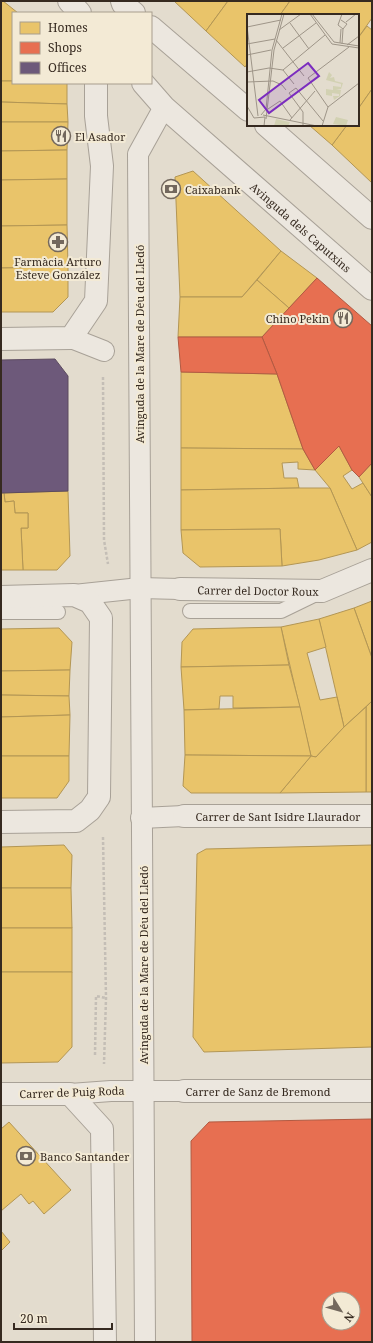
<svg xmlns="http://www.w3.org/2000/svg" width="373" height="1343" viewBox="0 0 373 1343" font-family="'Noto Serif',serif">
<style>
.homes{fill:#e9c46a;stroke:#b39654}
.shops{fill:#e76f51;stroke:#b25a42;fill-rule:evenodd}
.offices{fill:#6d597a;stroke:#5c4b5f}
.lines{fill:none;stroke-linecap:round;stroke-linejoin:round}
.service-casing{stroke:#a8a197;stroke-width:16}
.pedestrian-casing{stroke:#a8a197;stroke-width:22}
.minor-casing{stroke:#a8a197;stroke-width:24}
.tertiary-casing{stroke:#a8a197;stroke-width:24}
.path{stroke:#c4beb6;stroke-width:2.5;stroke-dasharray:3 2;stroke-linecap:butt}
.service{stroke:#ece7df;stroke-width:14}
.pedestrian{stroke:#ece7df;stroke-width:20}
.minor{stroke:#ece7df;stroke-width:22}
.tertiary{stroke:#ece7df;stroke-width:22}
.labels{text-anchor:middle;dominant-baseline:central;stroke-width:4;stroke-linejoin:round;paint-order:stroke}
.poi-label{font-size:11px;fill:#362a20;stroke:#f3ead5;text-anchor:start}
.street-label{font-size:11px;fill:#362a20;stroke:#f3ead5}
.inset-road{fill:none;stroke:#9e9588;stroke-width:1}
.view{fill:#7b2cbf;fill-opacity:0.15;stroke:#7b2cbf;stroke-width:2}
.inset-edge{fill:none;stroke:#362a20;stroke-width:2}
</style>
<rect width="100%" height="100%" fill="#e3dcce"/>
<g class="homes">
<polygon points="1,1 3,1 18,13 13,13 13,81 1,81"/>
<polygon points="174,1 228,1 206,31"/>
<polygon points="228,1 290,1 280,15 248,15 248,63 245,67 206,31"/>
<polygon points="290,1 372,1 372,18 358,38 358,15 280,15"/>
<polygon points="367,26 372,30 372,89 358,109 358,38"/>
<polygon points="1,81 13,81 13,83 67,83 67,104 1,102"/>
<polygon points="372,89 372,183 332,145 347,125 358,125 358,109"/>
<polygon points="1,102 67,104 68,122 1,122"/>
<polygon points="1,122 68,122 67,150 1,151"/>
<polygon points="309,125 347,125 332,145"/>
<polygon points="67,150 67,179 1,180 1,151"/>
<polygon points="193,171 281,251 242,297 180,297 175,177"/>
<polygon points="67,179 67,225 1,226 1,180"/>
<polygon points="67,225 68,267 1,268 1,226"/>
<polygon points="281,251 317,278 289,308 257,280"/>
<polygon points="68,267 68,297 53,312 1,312 1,268"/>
<polygon points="257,280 289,308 262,337 178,337 180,297 242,297"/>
<polygon points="181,372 277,374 303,449 181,448"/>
<polygon points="339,446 352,470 343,476 352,489 363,483 372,497 372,542 357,550 330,488 315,470"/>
<polygon points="181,448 303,449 315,470 298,469 298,462 282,463 284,478 297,478 299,488 181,490"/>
<polygon points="372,463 372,497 359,477"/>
<polygon points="299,488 330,488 357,550 319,560 282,566 280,529 181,530 181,490"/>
<polygon points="68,491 70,556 57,570 23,570 21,528 28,528 28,513 15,513 14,501 5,502 4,493"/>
<polygon points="1,493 4,493 5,502 14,501 15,513 28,513 28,528 21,528 23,570 1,570"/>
<polygon points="280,529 282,566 200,567 183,553 181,530"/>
<polygon points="372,601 372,658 354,608"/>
<polygon points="354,608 372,658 372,701 344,727 319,619"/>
<polygon points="319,619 326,647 307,653 320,700 337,697 344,727 316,757 311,756 281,627"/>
<polygon points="281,627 289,665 181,667 182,642 193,629"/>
<polygon points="59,628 72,642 70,670 1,671 1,629"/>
<polygon points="289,665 300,707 233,708 233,696 220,696 219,709 184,710 181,667"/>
<polygon points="70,670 69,696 1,695 1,671"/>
<polygon points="1,695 69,696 70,715 1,717"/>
<polygon points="372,701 372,792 366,792 366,707"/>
<polygon points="300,707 311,756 185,755 184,710"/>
<polygon points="366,707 366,792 280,793 311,756 316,757 344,727"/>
<polygon points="70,715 69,756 1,756 1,717"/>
<polygon points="185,755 311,756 280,793 191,793 183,786"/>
<polygon points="1,756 69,756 69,781 57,798 1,798"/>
<polygon points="64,845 72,855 71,888 1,888 1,847"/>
<polygon points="372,845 372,1047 204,1052 193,1037 197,854 206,849"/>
<polygon points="1,888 71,888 72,928 1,928"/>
<rect x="1" y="928" width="71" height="44"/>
<polygon points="1,972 72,972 72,1047 58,1062 1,1063"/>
<polygon points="9,1122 71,1190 44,1214 33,1201 29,1204 21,1194 1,1211 1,1129"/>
<polygon points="1,1231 10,1242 1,1251"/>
</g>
<g class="shops">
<polygon points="317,278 372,326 372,463 359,477 352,470 339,446 315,470 303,449 277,374 262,337"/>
<polygon points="178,337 262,337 277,374 181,372"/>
<path d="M 372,1119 L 372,1342 L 192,1342 L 191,1141 L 209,1122 ZM 329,1299 L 353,1299 L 353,1323 L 329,1323 Z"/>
</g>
<polygon class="offices" points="55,359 68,376 68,491 1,493 1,360"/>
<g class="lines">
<g class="service-casing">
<g id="service">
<polyline points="190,611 281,611 316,594"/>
<polyline points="1,612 58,612"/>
</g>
</g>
<g class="pedestrian-casing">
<g id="pedestrian">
<polyline points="71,338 104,351"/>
<polyline points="74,595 140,588 180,589"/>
<polyline points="141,818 184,816"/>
<polyline points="70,1094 111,1091 184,1091"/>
<polyline points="145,1342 138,154 164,107"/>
</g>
</g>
<g class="minor-casing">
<g id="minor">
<polyline points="1,339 71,338 96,301 102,166 96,116 96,83"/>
<path id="s1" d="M 180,589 L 322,591 L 372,570"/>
<polyline points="1,597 74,595 90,602 101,618 99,797 90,810 76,821 1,822"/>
<path id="s2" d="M 184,816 L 372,816"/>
<path id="s3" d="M 184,1091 L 372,1091"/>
<polyline points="1,1094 70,1094 102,1129 105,1342"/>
</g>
</g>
<g class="tertiary-casing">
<g id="tertiary">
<polyline points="69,1 80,13"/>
<polyline points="122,1 123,4 134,13"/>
<polyline points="151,27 248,110"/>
<path id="s4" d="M 143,83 L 164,107 L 372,289"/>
<polyline points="266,125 372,218"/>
</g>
</g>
<g class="path">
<polyline points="103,377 104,540 108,564"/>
<polyline points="103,837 106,998 104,1064"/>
<polyline points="95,1055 96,996 106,998"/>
</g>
<use href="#service" class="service"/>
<use href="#pedestrian" class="pedestrian"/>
<use href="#minor" class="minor"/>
<use href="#tertiary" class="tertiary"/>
</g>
<defs>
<g id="restaurant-ring" transform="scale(1)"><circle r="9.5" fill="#f3ead5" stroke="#73685d" stroke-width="1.5"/><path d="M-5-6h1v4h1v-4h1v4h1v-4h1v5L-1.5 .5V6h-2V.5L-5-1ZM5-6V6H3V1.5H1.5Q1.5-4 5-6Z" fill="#73685d"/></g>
<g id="bank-ring" transform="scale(1)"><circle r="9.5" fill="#f3ead5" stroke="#73685d" stroke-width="1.5"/><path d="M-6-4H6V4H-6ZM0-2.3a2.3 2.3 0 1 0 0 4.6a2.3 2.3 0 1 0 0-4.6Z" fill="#73685d"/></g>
<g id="pharmacy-ring" transform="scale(1)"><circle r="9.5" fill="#f3ead5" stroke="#73685d" stroke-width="1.5"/><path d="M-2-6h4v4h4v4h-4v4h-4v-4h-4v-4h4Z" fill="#73685d"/></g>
</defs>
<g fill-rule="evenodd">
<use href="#restaurant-ring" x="61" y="136"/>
<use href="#bank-ring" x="171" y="189"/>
<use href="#pharmacy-ring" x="58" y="242"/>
<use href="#restaurant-ring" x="343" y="318"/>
<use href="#bank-ring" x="26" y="1156"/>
</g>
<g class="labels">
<g class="poi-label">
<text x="75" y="136">El Asador</text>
<text x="185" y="189">Caixabank</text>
<text x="58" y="261" text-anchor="middle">Farmàcia Arturo<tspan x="58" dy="13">Esteve González</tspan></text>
<text x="329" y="318" text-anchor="end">Chino Pekin</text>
<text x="40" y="1156">Banco Santander</text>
</g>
<g class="street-label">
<text stroke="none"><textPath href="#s4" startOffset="214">Avinguda dels Caputxins</textPath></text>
<text transform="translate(139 344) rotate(-90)">Avinguda de la Mare de Déu del Lledó</text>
<text stroke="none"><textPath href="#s1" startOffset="78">Carrer del Doctor Roux</textPath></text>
<text stroke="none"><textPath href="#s2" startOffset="94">Carrer de Sant Isidre Llaurador</textPath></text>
<text transform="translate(143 965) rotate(-90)">Avinguda de la Mare de Déu del Lledó</text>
<text stroke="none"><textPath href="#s3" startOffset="74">Carrer de Sanz de Bremond</textPath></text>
<text transform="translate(72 1092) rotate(-2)">Carrer de Puig Roda</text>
</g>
</g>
<g transform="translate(247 14)">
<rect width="112" height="112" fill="#e3dcce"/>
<path d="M 89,103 L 101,106 L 99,112 L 86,110 ZM 29,105 L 42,108 L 43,108 L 41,112 L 27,112 Z" fill="#d2d1b2"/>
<path d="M 82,58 L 85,61 L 83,64 L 87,63 L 88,67 L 96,69 L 94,75 L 89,75 L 94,76 L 93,82 L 87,86 L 86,82 L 92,82 L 92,80 L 85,79 L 85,85 L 85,82 L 79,81 L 79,75 L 86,76 L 86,72 L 94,73 L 94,70 L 79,66 Z" fill="#d2d1b2"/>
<path class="inset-road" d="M 63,0 L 85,30 L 112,34M 65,0 L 87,28 L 112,32M 94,6 L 100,10 L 96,15 L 91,11 L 95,0M 99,8 L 109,0M 43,9 L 62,35M 0,12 L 11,102M 0,13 L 34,6M 32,16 L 54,0M 29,26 L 57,62M 93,29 L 94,15M 0,30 L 28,25M 95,30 L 96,15M 100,31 L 112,22M 36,34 L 69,9M 0,41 L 24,36M 36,56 L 78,21M 0,58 L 22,54 L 36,56 L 47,70M 0,68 L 26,67 L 35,71 L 39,76M 0,92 L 7,104M 81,93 L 61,64 L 102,33M 81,93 L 112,69M 21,95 L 33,87 L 45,104M 14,101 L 19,95 L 25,36 L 35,0M 16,101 L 70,112M 7,104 L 18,103 L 17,112M 19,105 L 27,36 L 37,0M 43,106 L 68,77M 56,112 L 56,98 L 42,79 L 49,74 L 76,107M 75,112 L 81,93"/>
<path class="view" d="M 61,49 L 72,62 L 22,99 L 12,86 Z"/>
<rect width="112" height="112" class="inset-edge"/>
</g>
<rect width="373" height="1343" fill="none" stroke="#362a20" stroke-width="4"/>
<rect x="12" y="12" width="140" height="72" fill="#f3ead5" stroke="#a79d8d"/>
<rect x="20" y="22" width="20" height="12" fill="#e9c46a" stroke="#a79d8d"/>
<text x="48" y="32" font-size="12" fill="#362a20">Homes</text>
<rect x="20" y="42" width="20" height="12" fill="#e76f51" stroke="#a79d8d"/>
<text x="48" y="52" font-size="12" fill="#362a20">Shops</text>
<rect x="20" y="62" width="20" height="12" fill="#6d597a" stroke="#a79d8d"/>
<text x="48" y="72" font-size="12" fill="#362a20">Offices</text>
<g transform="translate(341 1311) rotate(127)"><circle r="19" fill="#f3ead5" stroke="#a79d8d"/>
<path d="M0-3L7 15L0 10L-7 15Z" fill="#73685d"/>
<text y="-6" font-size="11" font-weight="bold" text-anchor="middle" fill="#362a20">N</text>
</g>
<path d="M14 1323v6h98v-6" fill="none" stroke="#362a20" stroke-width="2"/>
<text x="20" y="1323" font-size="12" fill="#362a20" stroke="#f3ead5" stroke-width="3" paint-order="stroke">20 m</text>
</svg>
